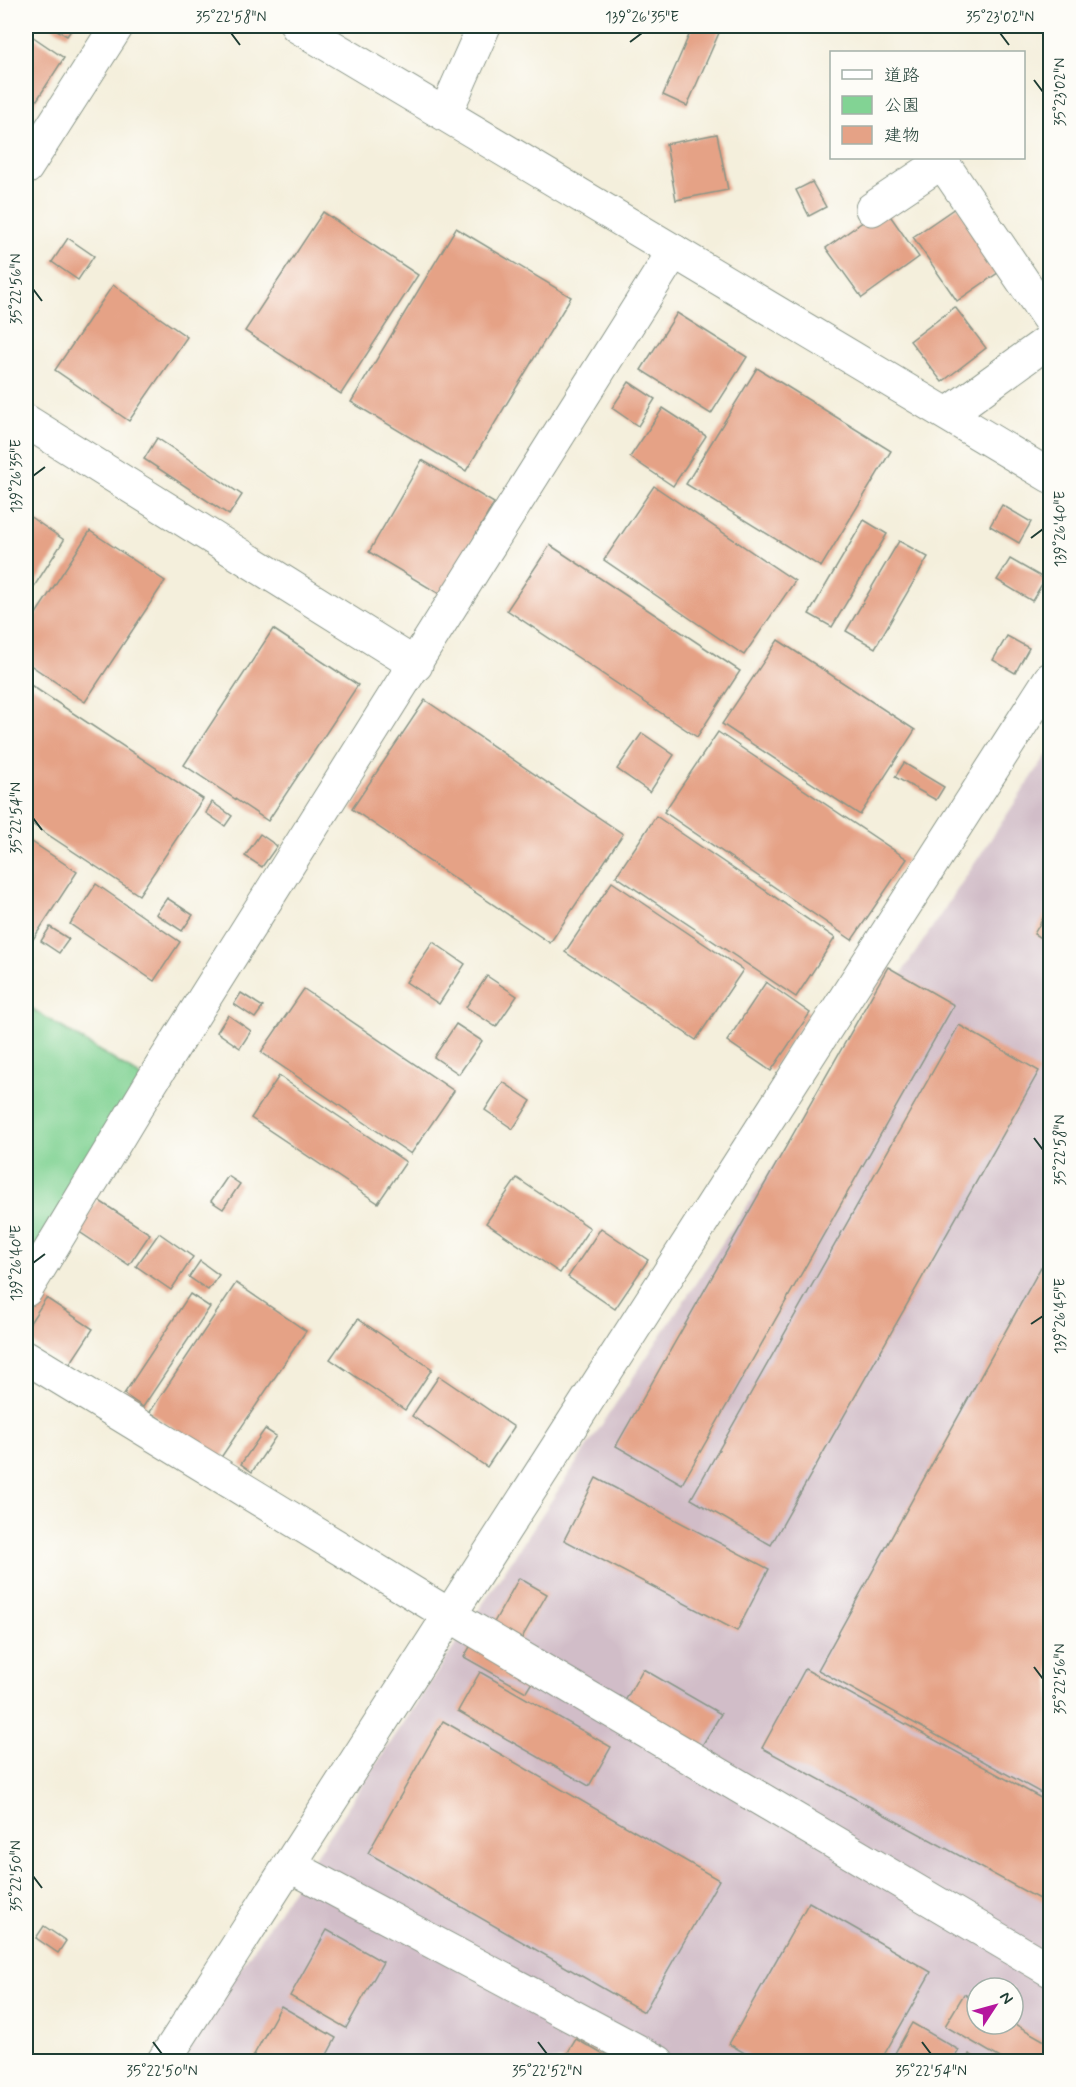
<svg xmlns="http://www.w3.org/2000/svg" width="1076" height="2087" viewBox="0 0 1076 2087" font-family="Mynerve,'Klee One',sans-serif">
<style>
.industrial{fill:#d1bdc8;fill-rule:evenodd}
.green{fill:#82d394;stroke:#508864;stroke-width:1.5}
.building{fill:#e5a286}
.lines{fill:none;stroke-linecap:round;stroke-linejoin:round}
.minor-casing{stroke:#8a9688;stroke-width:35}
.minor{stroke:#fff;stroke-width:33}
.ticks{fill:none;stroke:#1f3d34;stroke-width:2}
.neatline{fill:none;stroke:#1f3d34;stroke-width:2}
.ticks-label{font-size:15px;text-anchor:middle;fill:#1f3d34}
</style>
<rect width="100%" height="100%" fill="#fdfcf7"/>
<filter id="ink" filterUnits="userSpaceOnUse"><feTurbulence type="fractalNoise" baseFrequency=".0167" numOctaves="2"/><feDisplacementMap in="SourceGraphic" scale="12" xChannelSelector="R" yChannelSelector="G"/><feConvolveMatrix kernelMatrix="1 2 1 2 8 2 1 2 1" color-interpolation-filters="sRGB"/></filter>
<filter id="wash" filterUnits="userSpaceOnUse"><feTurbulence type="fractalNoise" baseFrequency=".008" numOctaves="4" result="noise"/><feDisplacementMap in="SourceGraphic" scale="24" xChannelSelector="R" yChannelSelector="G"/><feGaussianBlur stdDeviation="1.35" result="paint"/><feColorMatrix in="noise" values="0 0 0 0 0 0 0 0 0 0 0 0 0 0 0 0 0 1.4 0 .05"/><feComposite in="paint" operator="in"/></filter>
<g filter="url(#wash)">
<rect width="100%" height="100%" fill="#f4efdc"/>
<path class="industrial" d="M 1050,750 L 1050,2061 L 179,2061 ZM 977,1988 L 1013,1988 L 1013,2024 L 977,2024 Z"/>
<polygon class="green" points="26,1005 151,1083 26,1290"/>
<g id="blocks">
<g class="building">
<polygon points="50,26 74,26 67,36"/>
<polygon points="693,26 722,26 687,106 663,95"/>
<polygon points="26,32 64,58 26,117"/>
<polygon points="717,134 728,190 676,200 666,144"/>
<polygon points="812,182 826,207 809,216 796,190"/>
<polygon points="958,206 1002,270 957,301 913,237"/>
<polygon points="884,207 919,257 862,298 826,248"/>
<polygon points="323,212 418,275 341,394 245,331"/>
<polygon points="456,228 571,297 466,471 351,402"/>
<polygon points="68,238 94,256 78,280 52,262"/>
<polygon points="113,285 187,337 129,421 55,370"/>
<polygon points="955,307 986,348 942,382 910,341"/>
<polygon points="677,313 747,357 711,414 641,370"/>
<polygon points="757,368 891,451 821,567 686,484"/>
<polygon points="629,382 655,399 638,426 612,408"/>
<polygon points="663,408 706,436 673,486 630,457"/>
<polygon points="157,438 242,495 229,515 144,459"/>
<polygon points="422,460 494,503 441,595 369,552"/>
<polygon points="654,486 795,581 744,655 604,560"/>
<polygon points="1002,505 1031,522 1019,543 990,526"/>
<polygon points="26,514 64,540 26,599"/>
<polygon points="864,520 887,534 832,627 809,614"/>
<polygon points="90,531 165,581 85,702 26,662 26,629"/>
<polygon points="899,541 928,557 875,648 846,631"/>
<polygon points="550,545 740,671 697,737 507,610"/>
<polygon points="1010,559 1045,579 1032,601 997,580"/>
<polygon points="273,629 358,685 268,821 184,765"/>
<polygon points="1007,636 1029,648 1015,673 993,660"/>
<polygon points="778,640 915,730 860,815 722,724"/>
<polygon points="26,682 203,799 139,895 26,820"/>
<polygon points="425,700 623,834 550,943 352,809"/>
<polygon points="718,732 907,859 852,940 664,812"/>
<polygon points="642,733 674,755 650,792 617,769"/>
<polygon points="904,763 944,787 936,800 895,777"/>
<polygon points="212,802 232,816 225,826 206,813"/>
<polygon points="656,816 835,938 796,997 616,876"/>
<polygon points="260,834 277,846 262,867 245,856"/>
<polygon points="26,838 77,872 26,950"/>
<polygon points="612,882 743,970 696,1040 565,952"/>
<polygon points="96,884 180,942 154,981 70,924"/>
<polygon points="167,898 193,915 182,931 156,914"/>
<polygon points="1050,906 1050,944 1034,934"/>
<polygon points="50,927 69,939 59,953 41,941"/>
<polygon points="433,942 465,964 439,1004 406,982"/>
<polygon points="888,967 954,1005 682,1484 616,1446"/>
<polygon points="487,976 517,996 496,1027 466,1007"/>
<polygon points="766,982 810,1013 771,1071 727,1041"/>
<polygon points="304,989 454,1091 411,1154 261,1052"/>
<polygon points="241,993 263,1007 255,1018 234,1004"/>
<polygon points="228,1015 251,1031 240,1048 217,1032"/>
<polygon points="456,1024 482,1041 459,1074 434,1057"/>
<polygon points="959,1025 1039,1071 771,1545 691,1499"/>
<polygon points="279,1076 406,1162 378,1203 251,1118"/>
<polygon points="503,1082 531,1101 513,1129 485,1110"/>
<polygon points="228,1176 240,1184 223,1209 211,1201"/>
<polygon points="517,1178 590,1228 560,1273 486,1223"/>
<polygon points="98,1200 150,1234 129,1265 78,1231"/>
<polygon points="601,1228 648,1260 615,1309 568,1277"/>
<polygon points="159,1233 193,1257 171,1290 136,1266"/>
<polygon points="200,1261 219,1275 208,1290 189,1277"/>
<polygon points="1041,1267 1050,1272 1050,1798 818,1670"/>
<polygon points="236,1283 306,1331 220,1459 150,1412"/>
<polygon points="190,1294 210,1307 143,1407 124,1394"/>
<polygon points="46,1298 93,1329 68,1367 26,1339 26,1329"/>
<polygon points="358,1319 432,1369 405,1410 330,1359"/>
<polygon points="439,1376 514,1427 487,1467 412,1416"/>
<polygon points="265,1429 276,1436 252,1472 241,1464"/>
<polygon points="596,1478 769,1569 737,1631 564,1540"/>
<polygon points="519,1578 547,1594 516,1648 488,1633"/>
<polygon points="477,1635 539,1671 526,1692 464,1657"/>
<polygon points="643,1669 721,1714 697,1754 620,1710"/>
<polygon points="805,1669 1050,1803 1050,1905 762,1748"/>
<polygon points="480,1672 611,1747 589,1786 458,1711"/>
<polygon points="443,1721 719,1880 644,2012 368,1853"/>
<polygon points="809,1902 931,1972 880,2062 760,2062 729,2044"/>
<polygon points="44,1926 66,1941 58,1953 36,1938"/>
<polygon points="327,1930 383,1962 346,2028 290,1996"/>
<polygon points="964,1994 977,2002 977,2024 1013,2023 1050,2044 1050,2062 1007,2062 945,2026"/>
<polygon points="281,2006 336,2038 323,2062 250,2062"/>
<polygon points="912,2023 959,2050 952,2062 890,2062"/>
<polygon points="576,2039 616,2062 562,2062"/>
<polygon points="969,2054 983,2062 965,2062"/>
</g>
</g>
</g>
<g filter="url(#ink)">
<use href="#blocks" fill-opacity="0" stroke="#8a9688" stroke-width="1.5"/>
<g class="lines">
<g class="minor-casing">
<g id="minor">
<polyline points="297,26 1050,476"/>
<polyline points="445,114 484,26"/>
<polyline points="26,168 117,26"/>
<polyline points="872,209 942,162 1050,321"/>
<polyline points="948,414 1050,340"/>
<polyline points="26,421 416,665"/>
<polyline points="26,1290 151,1083 674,251"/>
<polyline points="26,1357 451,1616 1050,1970"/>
<polyline points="289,1865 658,2062"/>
<polyline points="163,2062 1050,679"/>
</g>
</g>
<use href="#minor" class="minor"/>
</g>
</g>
<path class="ticks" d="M 231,33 L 240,45M 1000,33 L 1009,45M 630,42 L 642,33M 1034,80 L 1043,92M 33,289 L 42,301M 33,476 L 45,467M 1031,538 L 1043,529M 33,818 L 42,830M 1034,1138 L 1043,1150M 33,1263 L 45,1254M 1031,1324 L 1043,1316M 1034,1667 L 1043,1679M 33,1876 L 42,1888M 153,2042 L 162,2054M 538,2042 L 547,2054M 922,2042 L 931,2054"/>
<rect width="1076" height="2087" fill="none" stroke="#fdfcf7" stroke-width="66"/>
<rect x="830" y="51" width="195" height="108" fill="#fdfcf7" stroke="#a4b0a9" stroke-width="1.5"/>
<rect x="842" y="70" width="30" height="9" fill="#ffffff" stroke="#a4b0a9" stroke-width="1.5"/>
<text x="884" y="81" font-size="18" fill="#1f3d34">道路</text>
<rect x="842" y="96" width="30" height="18" fill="#82d394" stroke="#a4b0a9" stroke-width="1.5"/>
<text x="884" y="111" font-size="18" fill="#1f3d34">公園</text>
<rect x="842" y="126" width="30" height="18" fill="#e5a286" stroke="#a4b0a9" stroke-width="1.5"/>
<text x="884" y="141" font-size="18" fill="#1f3d34">建物</text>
<g transform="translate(995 2006) rotate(54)"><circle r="28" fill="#fdfcf7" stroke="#a4b0a9" stroke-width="1.5"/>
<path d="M0-4.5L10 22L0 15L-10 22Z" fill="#b5179e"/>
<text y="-9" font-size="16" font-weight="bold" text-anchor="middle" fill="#1f3d34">N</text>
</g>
<rect x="33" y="33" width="1010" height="2021" class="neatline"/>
<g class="ticks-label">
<text x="231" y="22">35°22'58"N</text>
<text x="642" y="22">139°26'35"E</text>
<text x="1000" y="22">35°23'02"N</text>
<text transform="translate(1060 92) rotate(-90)" y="5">35°23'02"N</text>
<text transform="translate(16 289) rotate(-90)" y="5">35°22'56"N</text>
<text transform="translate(16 476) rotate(-90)" y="5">139°26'35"E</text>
<text transform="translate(1060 529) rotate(-90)" y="5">139°26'40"E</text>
<text transform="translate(16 818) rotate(-90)" y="5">35°22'54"N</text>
<text transform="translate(1060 1150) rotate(-90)" y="5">35°22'58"N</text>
<text transform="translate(16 1263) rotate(-90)" y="5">139°26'40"E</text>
<text transform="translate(1060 1316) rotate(-90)" y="5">139°26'45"E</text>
<text transform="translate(1060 1679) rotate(-90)" y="5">35°22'56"N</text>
<text transform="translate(16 1876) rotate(-90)" y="5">35°22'50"N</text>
<text x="162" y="2076">35°22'50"N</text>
<text x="547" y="2076">35°22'52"N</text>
<text x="931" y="2076">35°22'54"N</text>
</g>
</svg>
